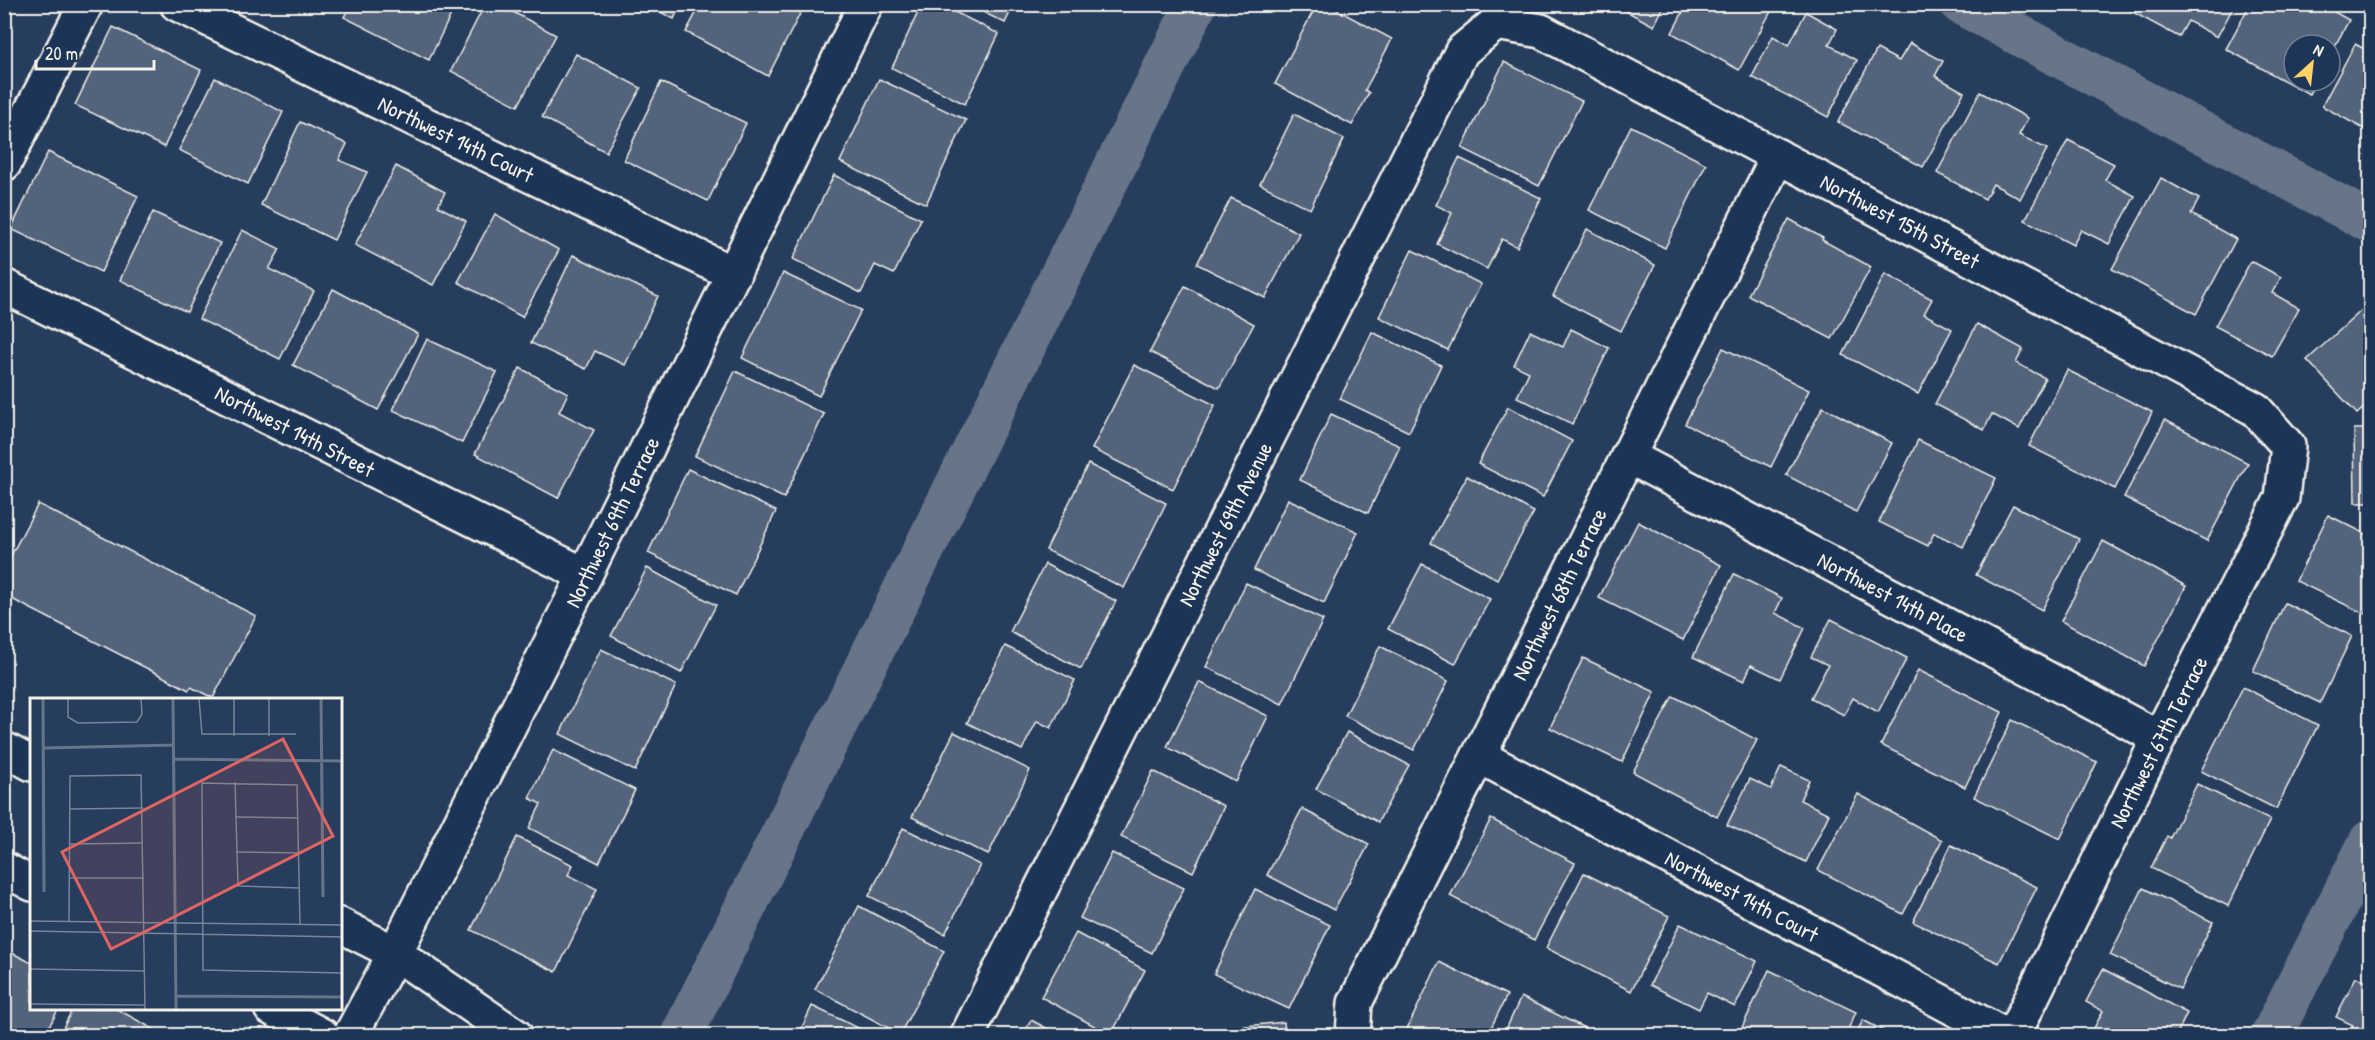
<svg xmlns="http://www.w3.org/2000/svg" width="2375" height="1040" viewBox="0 0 2375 1040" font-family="'Patrick Hand',sans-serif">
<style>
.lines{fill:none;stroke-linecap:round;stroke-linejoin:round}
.canal{stroke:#677588;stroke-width:42}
.building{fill:#52647b;stroke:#f4f1e8;stroke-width:1.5}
.street-casing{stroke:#f4f1e8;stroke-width:38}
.secondary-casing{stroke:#f4f1e8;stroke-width:38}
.path{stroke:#f4f1e8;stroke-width:4;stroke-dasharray:1.5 4.5;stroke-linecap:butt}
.street{stroke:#1d3557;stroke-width:33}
.secondary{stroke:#1d3557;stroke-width:33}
.labels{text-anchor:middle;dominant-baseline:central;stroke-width:6;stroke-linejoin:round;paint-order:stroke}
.street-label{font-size:22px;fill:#f4f1e8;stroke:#1d3557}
.inset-river{fill:none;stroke:#677588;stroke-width:3}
.inset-road{fill:none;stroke:#788595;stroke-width:1.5}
.view{fill:#df6462;fill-opacity:0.15;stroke:#df6462;stroke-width:3}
.inset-edge{fill:none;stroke:#f4f1e8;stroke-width:3}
</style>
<rect width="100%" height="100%" fill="#263d5d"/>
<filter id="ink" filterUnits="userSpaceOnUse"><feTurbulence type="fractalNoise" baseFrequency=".0167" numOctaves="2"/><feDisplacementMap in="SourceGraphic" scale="12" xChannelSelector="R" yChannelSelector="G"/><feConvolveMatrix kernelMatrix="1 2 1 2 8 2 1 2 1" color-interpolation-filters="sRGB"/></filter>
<g filter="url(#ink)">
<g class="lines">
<g class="canal">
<polyline points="1961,4 2370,222"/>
<polyline points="681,1036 1196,4"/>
<polyline points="2271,1036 2370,841"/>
</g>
</g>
<g class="building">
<polygon points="351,4 456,4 429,60 344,17"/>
<polygon points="485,4 498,4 556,35 518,106 451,71"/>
<polygon points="645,4 681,4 674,19"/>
<polygon points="701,4 805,4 768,76 686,32"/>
<polygon points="922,4 939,4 999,34 965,104 892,68"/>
<polygon points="967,4 1014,4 1005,23"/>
<polygon points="1317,4 1326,4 1392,39 1365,90 1369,93 1352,125 1275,84"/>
<polygon points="1613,4 1665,4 1654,26"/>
<polygon points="1687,4 1775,4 1739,70 1672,33"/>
<polygon points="2127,4 2235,4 2217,37 2188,21 2179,37 2125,8"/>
<polygon points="2250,4 2320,4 2349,20 2330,55 2330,45 2294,45 2294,81 2316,81 2309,94 2226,49"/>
<polygon points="1806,12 1837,29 1829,45 1857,60 1828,117 1752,77 1773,36 1789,45"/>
<polygon points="113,27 201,70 164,147 75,105"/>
<polygon points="1910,43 1943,61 1935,76 1964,92 1923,167 1838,122 1877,49 1899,61"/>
<polygon points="2355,44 2370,52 2370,118 2364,129 2322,106"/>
<polygon points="576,54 641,88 606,152 542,117"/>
<polygon points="1504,62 1582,101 1539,186 1462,148"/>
<polygon points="215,78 283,112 248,184 179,150"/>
<polygon points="879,79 966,120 926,204 840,162"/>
<polygon points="661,82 746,123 708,201 624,160"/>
<polygon points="1980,92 2028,118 2019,135 2047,149 2020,199 1993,184 1985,199 1937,173"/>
<polygon points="1294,114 1344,139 1310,209 1260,184"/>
<polygon points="300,122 347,144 339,160 367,172 334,240 261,205"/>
<polygon points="1631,126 1706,164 1665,248 1589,210"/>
<polygon points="2068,140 2114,164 2105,180 2135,196 2109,244 2081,230 2073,245 2025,220"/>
<polygon points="48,152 138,196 101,272 11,229"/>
<polygon points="1459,158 1541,198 1517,247 1502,239 1487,269 1437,244 1452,213 1436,205"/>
<polygon points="396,166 445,192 438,206 466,221 433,285 355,245"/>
<polygon points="834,175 921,219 894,274 875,265 861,293 793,259"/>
<polygon points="2161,178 2199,199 2191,214 2236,239 2196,314 2112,269"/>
<polygon points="1231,198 1299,233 1265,298 1197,264"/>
<polygon points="153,212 220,243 187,312 120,280"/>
<polygon points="495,214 559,250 522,317 458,282"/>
<polygon points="1789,219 1823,238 1822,240 1871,267 1832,339 1748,295"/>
<polygon points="1587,229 1655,265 1621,331 1553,296"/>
<polygon points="242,230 280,249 269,269 314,291 280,359 199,319"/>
<polygon points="1412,250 1481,284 1448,350 1379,317"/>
<polygon points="573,255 658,296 625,365 595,351 586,369 531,343"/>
<polygon points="2251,261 2281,277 2272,293 2299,308 2272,356 2215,326"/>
<polygon points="783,273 861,310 819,396 742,358"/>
<polygon points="1885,274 1932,299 1924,314 1952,329 1918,394 1843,355"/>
<polygon points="1185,286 1254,324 1219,388 1150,352"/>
<polygon points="333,289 418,334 378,410 293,365"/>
<polygon points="2363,309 2370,317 2370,402 2357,414 2307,360"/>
<polygon points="1977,324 2023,349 2016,363 2045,378 2019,429 1992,414 1984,430 1935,404"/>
<polygon points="1571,329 1609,348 1572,424 1517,397 1529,372 1514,365 1530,331 1563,347"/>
<polygon points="1372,332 1441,365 1409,432 1340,399"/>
<polygon points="427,339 497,372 462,443 393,410"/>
<polygon points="1723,348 1809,390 1771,467 1685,424"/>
<polygon points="1134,365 1215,405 1173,489 1092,449"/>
<polygon points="520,368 568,393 559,412 594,430 558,498 475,454"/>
<polygon points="2067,370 2152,412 2115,489 2029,446"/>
<polygon points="735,371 824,414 784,498 695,456"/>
<polygon points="1508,407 1572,441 1543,497 1478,464"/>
<polygon points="1823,407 1892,443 1856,512 1786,475"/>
<polygon points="1331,414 1400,446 1368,513 1300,480"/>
<polygon points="2165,420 2248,463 2207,541 2124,497"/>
<polygon points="2354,429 2370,429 2370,503 2355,503"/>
<polygon points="1918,440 1996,478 1963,547 1934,533 1928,546 1879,522"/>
<polygon points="1088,464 1166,503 1124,588 1046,550"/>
<polygon points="688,469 776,511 736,595 648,553"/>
<polygon points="1467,476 1534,512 1497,579 1431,543"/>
<polygon points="1288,499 1358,532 1324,603 1254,570"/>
<polygon points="38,504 256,616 213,698 191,687 189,690 4,595 4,569"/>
<polygon points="2013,505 2079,539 2042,610 1976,575"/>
<polygon points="2328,515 2370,536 2370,603 2365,614 2296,581"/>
<polygon points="1638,522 1721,565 1683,640 1599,598"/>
<polygon points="2103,541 2186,586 2144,666 2061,621"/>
<polygon points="1045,564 1116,601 1081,669 1010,632"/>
<polygon points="1422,564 1490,599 1455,664 1388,629"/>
<polygon points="647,568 716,605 681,673 611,636"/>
<polygon points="1734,574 1782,598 1775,613 1805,628 1780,679 1751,665 1744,681 1693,657"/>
<polygon points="1246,583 1323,620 1282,704 1206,667"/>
<polygon points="2285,603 2352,636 2320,703 2253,671"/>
<polygon points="1831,619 1907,658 1878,712 1853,698 1844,715 1811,698 1828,665 1811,657"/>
<polygon points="1005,646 1075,680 1051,728 1037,721 1022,750 967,723"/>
<polygon points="1380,646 1448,681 1414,750 1345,716"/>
<polygon points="601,649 676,685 635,771 560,734"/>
<polygon points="1583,658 1655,692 1622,762 1550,728"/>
<polygon points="1918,670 2002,712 1965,787 1881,745"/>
<polygon points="1199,682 1268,716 1236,782 1167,747"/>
<polygon points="2243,687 2318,725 2276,809 2201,771"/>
<polygon points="1673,696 1757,740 1717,817 1633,772"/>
<polygon points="2012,720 2097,762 2060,839 1974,797"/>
<polygon points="954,732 1030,770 988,855 912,817"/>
<polygon points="1347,732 1409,765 1378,822 1316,789"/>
<polygon points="553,750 635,790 599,863 529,828 541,804 529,798"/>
<polygon points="1781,767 1809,780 1800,800 1829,814 1806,862 1727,825 1750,779 1771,789"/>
<polygon points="1153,771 1224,806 1193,872 1121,837"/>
<polygon points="2197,784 2270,820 2228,906 2151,868 2167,836 2170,838"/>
<polygon points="1858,794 1942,840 1903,914 1818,870"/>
<polygon points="1302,809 1369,844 1334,910 1267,875"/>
<polygon points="1491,819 1575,863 1534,940 1450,896"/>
<polygon points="903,828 980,865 945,934 869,896"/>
<polygon points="517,837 573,865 568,875 597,889 556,972 471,930"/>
<polygon points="1951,845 2037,887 1999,963 1913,922"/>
<polygon points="1112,853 1184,888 1152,953 1080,918"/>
<polygon points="1584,873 1669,916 1631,991 1546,948"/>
<polygon points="2143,888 2213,922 2180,989 2110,955"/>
<polygon points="1255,889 1330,925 1289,1009 1214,974"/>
<polygon points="859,906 944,951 900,1034 815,989"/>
<polygon points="1680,924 1757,961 1735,1007 1707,993 1699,1009 1650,985"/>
<polygon points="1076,933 1145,970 1111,1035 1041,997"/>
<polygon points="4,949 32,963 32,1008 59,1008 44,1036 11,1036 4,1032"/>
<polygon points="1439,962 1507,995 1487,1036 1414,1036 1406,1031"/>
<polygon points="2103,969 2187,1013 2176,1036 2090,1036 2103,1011 2086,1002"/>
<polygon points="1769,970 1856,1012 1845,1036 1738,1036"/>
<polygon points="2356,977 2370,984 2370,1036 2348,1036 2353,1025 2336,1017"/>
<polygon points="1521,997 1601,1036 1503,1036"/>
<polygon points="812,1006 875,1036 798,1036"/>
<polygon points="73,1008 115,1008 166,1036 59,1036"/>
<polygon points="1031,1020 1061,1036 1023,1036"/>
<polygon points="1863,1020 1893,1036 1855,1036"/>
<polygon points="1284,1022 1285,1036 1201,1036 1200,1031"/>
</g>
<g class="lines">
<g class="street-casing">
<g id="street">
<polyline points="177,4 734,274"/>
<polyline points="4,164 86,4"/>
<polyline points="4,286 585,575"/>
<polyline points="1628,456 2159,738"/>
<polyline points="1479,756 2006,1036"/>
<polyline points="350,1036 395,953 585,575 866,4"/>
<polyline points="967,1036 1462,51 1496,23 1541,31 2255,409 2288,446 2282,498 2159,738 2013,1036"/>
<polyline points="1353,1036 1355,1003 1778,156"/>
</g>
</g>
<g class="secondary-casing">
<g id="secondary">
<polyline points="4,749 32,764"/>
<polyline points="4,869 32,884"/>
<polyline points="340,925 395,953 516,1036"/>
<polyline points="271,1008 323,1036"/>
</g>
</g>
<polyline class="path" points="81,700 82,699"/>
<use href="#street" class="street"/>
<use href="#secondary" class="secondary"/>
</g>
</g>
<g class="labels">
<g class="street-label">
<text transform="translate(456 139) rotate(26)">Northwest 14th Court</text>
<text transform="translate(1900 221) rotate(28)">Northwest 15th Street</text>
<text transform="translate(295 431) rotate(27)">Northwest 14th Street</text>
<text transform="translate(612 522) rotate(-64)">Northwest 69th Terrace</text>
<text transform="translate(1225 524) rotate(-63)">Northwest 69th Avenue</text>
<text transform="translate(1559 594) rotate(-64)">Northwest 68th Terrace</text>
<text transform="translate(1893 597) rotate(28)">Northwest 14th Place</text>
<text transform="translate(2158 742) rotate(-63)">Northwest 67th Terrace</text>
<text transform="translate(1742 896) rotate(28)">Northwest 14th Court</text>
</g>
</g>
<g transform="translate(30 698)">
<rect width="312" height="312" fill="#263d5d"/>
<path class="inset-river" d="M 13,1 L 14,194M 143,1 L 146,311M 291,1 L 293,199M 14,50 L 143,47M 143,61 L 312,63M 147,298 L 312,299"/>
<path class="inset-road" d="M 38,1 L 38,19 L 48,25 L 107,24 L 112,16 L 111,1M 169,1 L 172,36 L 266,36M 204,1 L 204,38M 239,1 L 239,38M 205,84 L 208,188 L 269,190M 39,111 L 113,110M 205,119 L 268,120M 40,146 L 113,145M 206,154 L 269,155M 40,180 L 114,180M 0,223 L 312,227M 39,223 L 40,78 L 111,77 L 115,311M 270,227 L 267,87 L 172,85 L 173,272 L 312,275M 0,233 L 312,239M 0,271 L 114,273M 0,306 L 115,307"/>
<path class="view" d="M 253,41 L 303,138 L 81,251 L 32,154 Z"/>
<rect width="312" height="312" class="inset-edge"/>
</g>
<rect width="2375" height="1040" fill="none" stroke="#1d3557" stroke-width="24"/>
<rect x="12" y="12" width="2351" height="1016" fill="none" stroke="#f4f1e8" stroke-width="2" filter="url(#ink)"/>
<g transform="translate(2312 63) rotate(27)"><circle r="28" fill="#1d3557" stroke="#738091" stroke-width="1.5"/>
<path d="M0-4.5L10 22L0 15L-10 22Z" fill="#ffd166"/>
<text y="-9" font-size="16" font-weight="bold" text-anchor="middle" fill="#f4f1e8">N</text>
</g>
<path d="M36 60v9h118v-9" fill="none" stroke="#f4f1e8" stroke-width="3"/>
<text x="45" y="60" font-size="18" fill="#f4f1e8" stroke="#1d3557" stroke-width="4.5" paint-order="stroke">20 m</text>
</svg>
